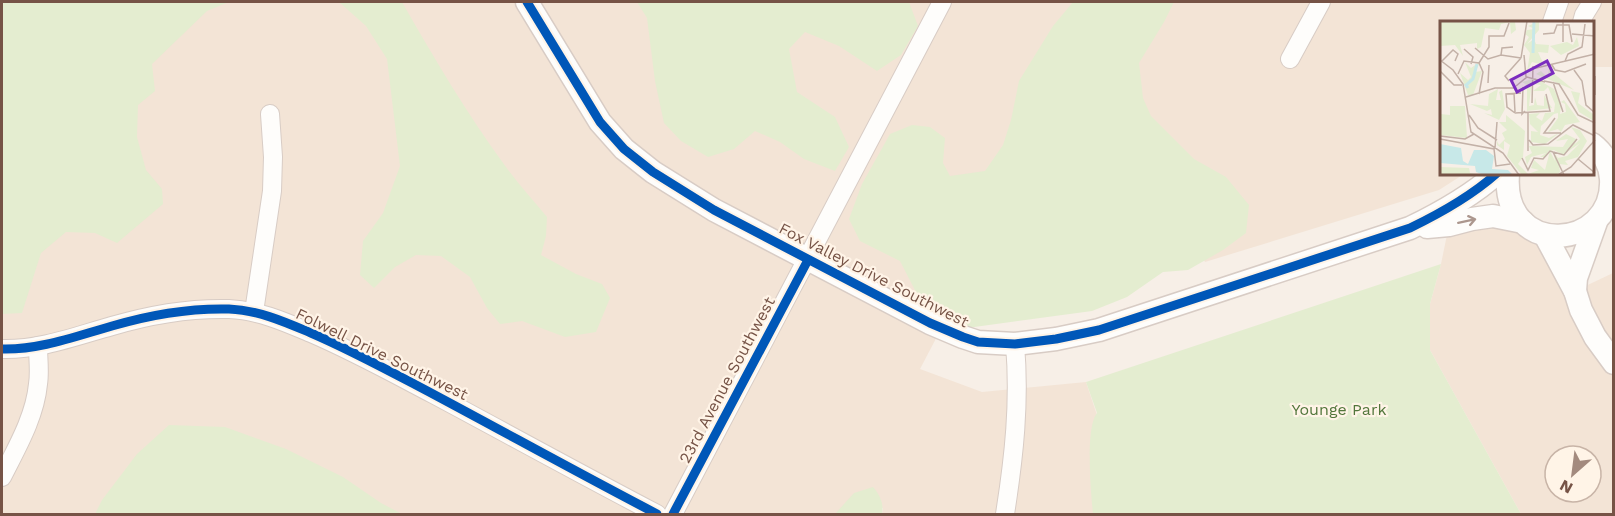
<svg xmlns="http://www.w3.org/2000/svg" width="1615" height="516" viewBox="0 0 1615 516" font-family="'Work Sans',sans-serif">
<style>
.residential{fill:#f3e4d6;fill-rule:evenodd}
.green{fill:#e4edd0}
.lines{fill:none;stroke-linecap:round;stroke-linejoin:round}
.minor-casing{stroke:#d8ccc5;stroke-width:20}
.tertiary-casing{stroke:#d8ccc5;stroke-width:25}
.minor{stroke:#fefdfb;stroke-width:18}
.tertiary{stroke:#fefdfb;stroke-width:22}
.cycleway-casing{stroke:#fff4e7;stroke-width:13}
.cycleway{stroke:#0057b8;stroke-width:9}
.oneway{stroke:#ac978e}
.labels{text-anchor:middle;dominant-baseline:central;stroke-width:4.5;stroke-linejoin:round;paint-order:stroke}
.street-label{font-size:16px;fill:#765346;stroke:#fff4e7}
.park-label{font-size:16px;fill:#52763b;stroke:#fff4e7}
.inset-river{fill:none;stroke:#c7e8e8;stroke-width:3}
.inset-road{fill:none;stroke:#c3b1a7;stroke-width:1.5}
.view{fill:#7b2cbf;fill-opacity:0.15;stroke:#7b2cbf;stroke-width:3}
.inset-edge{fill:none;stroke:#765346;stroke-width:3}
</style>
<rect width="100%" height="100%" fill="#f7efe7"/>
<g class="residential">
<polygon points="2,2 1613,2 1613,81 1612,67 1593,67 1592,22 1441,22 1441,174 1464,174 1439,190 1205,262 1088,49 920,369 982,392 1086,382 1130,514 882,514 883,508 843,514 2,514"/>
<path d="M 1472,219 L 1533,234 L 1575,291 L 1613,273 L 1613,514 L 1521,514 L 1430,350 L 1430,304 L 1441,264 L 1449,225 ZM 1555,456 L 1591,456 L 1591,492 L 1555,492 Z"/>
</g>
<g class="green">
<polygon points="2,2 229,2 207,11 152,64 155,91 138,105 137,137 146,170 162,189 163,204 117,243 95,233 66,232 41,253 22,313 2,314"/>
<path d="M 339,2 L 402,2 C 434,58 467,114 506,167 C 518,184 533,200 547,217 L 546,236 L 541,255 L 576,274 L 602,284 L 610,298 L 596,332 L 565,337 L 522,321 L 500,324 L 487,308 L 470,277 L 441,256 L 416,255 L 395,267 L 374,288 L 360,275 L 363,241 L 383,213 L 400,166 L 387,59 L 366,26 Z"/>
<polygon points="637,2 909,2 918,26 901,55 877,71 839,46 805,32 789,49 797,92 835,117 849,147 835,171 804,159 780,142 755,131 734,149 708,157 681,141 664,123 655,81 647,18"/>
<polygon points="1073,2 1174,2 1164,22 1139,63 1143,98 1151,116 1194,159 1226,177 1249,205 1246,233 1223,250 1188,270 1163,272 1127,297 1092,311 967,328 937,317 919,298 900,261 860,241 849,219 862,184 890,134 912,125 930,127 945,138 943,163 950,176 985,171 1003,145 1011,120 1019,81 1053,26"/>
<path d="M 1441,264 L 1430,304 L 1430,350 L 1521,514 L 1093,514 C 1091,494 1085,428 1097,413 L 1086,382 Z"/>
<polygon points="169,425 225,427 286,449 343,477 381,503 402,514 95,514 102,500 137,454"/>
<path d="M 873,487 C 880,495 884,504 882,514 L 835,514 L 854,493 Z"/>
</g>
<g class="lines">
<g class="minor-casing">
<g id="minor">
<polyline points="1552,22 1559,2"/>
<polyline points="1582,22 1584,15 1592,2"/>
<polyline points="1290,59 1321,2"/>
<polyline points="254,312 272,191 273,157 270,114"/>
<path d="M 2,349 C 40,350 76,336 112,326 C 149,315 190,308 229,309 C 258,310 285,322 311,333 C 353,351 393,373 433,394 C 508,434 582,475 657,514"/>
<path d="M 2,477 C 16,449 35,417 38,384 C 40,372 38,359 38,346"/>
<polyline points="673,514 942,2"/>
<path d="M 1005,514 C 1014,457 1020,402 1015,344"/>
</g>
</g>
<g class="tertiary-casing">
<g id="tertiary">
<path d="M 527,2 L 600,122 L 624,149 L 653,172 L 714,210 L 930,323 L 963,337 L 978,342 L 1015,344 L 1056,339 L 1099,330 L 1410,228 C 1441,213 1470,197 1496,174"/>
<path d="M 1508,174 C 1501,260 1615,251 1611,179 C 1610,165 1604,153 1592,144"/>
<polyline points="1427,227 1449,225 1472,219 1493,216 1523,222"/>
<polyline points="1545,235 1575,291 1581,310 1595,337 1614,363"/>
<polyline points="1575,291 1576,278 1596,222"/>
</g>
</g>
<use href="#minor" class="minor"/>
<use href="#tertiary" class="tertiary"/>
<g class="cycleway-casing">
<g id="cycleway">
<path d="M 527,2 L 600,122 L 624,149 L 653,172 L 714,210 L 930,323 L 963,337 L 978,342 L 1015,344 L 1056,339 L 1099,330 L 1410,228 C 1441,213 1470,197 1496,174"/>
<path d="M 2,349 C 40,350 76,336 112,326 C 149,315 190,308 229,309 C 258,310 285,322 311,333 C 353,351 393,373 433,394 C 508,434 582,475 657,514"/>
<polyline points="673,514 808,260"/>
</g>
</g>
<use href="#cycleway" class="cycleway"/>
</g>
<defs><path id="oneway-shaft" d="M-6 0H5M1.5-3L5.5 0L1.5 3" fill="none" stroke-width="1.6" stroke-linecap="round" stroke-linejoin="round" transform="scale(1.5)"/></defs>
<use class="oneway" href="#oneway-shaft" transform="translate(1467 221) rotate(-12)"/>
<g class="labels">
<g class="street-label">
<text transform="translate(874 275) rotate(27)">Fox Valley Drive Southwest</text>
<text transform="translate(382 354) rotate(26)">Folwell Drive Southwest</text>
<text transform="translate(727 380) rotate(-62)">23rd Avenue Southwest</text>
</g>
<g class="park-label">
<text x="1339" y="409">Younge Park</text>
</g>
</g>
<g transform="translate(1440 21)">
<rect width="154" height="154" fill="#f7efe7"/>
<path d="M 0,0 L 84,0 L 85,1 L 75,1 L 76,9 L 71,13 L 70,1 L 61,3 L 59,9 L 45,7 L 41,26 L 37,28 L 37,22 L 20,24 L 23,35 L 15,24 L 0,25 ZM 99,0 L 99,9 L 87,23 L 94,18 L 96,23 L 109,24 L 108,32 L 98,31 L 104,44 L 92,41 L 87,51 L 90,32 L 84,24 L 89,16 L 85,13 L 87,9 L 95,8 L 88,5 ZM 137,16 L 139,25 L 121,34 L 110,25 L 127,21 L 133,24 ZM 25,41 L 31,47 L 38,42 L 39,43 L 35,51 L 42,50 L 33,74 L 28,74 L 20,52 L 28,59 L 31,56 ZM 110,45 L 112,51 L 134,69 L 96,53 L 101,50 L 107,56 ZM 95,57 L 114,68 L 121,85 L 120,93 L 126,91 L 125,83 L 121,81 L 124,79 L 140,101 L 125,104 L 121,111 L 118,108 L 108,111 L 118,97 L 118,92 L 114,93 L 101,105 L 100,114 L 109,117 L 119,112 L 105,123 L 91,121 L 91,110 L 98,111 L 90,103 L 89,93 L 100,92 L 96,96 L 102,100 L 105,92 L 114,91 L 115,83 L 108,66 L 104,70 L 93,70 L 101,64 L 93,63 L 92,58 L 89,85 L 94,84 L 95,76 L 97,84 L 104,85 L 104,74 L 112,87 L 87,90 L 87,64 L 82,61 ZM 58,68 L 56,79 L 61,79 L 59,71 L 62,69 L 65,88 L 59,99 L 44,92 L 52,94 L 51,88 L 47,90 L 30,83 L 48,85 L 49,73 ZM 131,70 L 140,72 L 138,82 L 154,94 L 154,100 L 139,91 ZM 10,85 L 25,85 L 27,117 L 0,114 L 0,93 L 10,94 ZM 66,94 L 85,110 L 83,136 L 78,143 L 88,153 L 99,149 L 91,147 L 94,139 L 105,149 L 110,130 L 115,140 L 114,132 L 118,137 L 127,135 L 140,122 L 123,134 L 114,129 L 107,131 L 108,132 L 104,136 L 100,136 L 106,132 L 91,136 L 87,144 L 85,136 L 92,132 L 89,125 L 123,126 L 128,118 L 116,120 L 126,113 L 136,118 L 135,123 L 140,118 L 131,106 L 140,109 L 147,120 L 138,136 L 125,140 L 128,144 L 119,143 L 120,151 L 116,154 L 82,154 L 67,135 L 70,124 L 64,120 L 64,129 L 57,124 L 57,120 L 59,124 L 65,118 L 62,112 L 67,109 L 59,101 L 66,101 ZM 0,146 L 29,147 L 30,152 L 41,154 L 0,154 Z" fill="#e4edd0"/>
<path d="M 0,123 L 21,127 L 23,140 L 28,143 L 34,129 L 46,129 L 54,135 L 52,148 L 68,149 L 73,154 L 44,154 L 36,151 L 35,145 L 0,142 Z" fill="#c7e8e8"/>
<path class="inset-river" d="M 93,32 L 94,0M 28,67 L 26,64 L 33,58 L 37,43"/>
<path class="inset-road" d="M 103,13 L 114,12 L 117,4 L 129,4 L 132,21M 132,13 L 155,15M 123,21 L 123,0M 35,27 L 48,38 L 61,34 L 81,37M 24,28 L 33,36 L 31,43M 61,34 L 62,27 L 73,26M 84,34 L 86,56M 81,37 L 87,0M 0,39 L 13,49 L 23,63 L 31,111 L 63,132 L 79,154M 2,40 L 13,29 L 18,33 L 15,40M 125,40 L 128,33 L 142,26 L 145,3M 39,42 L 49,26 L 49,15 L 64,15 L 69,2M 112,44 L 115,49 L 125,51 L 146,43M 92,48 L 155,33M 134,49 L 142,60 L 146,84 L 154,91M 0,50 L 14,64 L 22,64M 18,53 L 24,40 L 39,42 L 43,51 L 39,73M 155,55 L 155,74M 69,60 L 65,55 L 81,37M 104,60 L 119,63 L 138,94 L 155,102M 113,61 L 123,91M 48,62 L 49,44M 76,65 L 87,56 L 105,61M 83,66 L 82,93 L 85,90M 74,72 L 75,91M 26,76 L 55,67 L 75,67M 92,82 L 93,45M 88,91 L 88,130M 75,92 L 110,90 L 106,73M 75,92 L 67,86 L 66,73 L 81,72M 29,94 L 38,107 L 57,119M 115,97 L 104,112 L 121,112M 0,115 L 25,118 L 34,113M 0,118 L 54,128 L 56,145 L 70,143M 89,119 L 93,124 L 108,123 L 133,104 L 155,115M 55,127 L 57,101M 113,131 L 124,134 L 137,118M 113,131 L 124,154M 82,137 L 88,149 L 94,137 L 103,138 L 110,130 L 113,131M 138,138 L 155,152M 118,154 L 131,146 L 155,119"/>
<path class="view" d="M 107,40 L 113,52 L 77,71 L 71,59 Z"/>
<rect width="154" height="154" class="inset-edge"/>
</g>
<rect width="1615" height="516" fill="none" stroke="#765346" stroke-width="6"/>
<g transform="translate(1573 474) rotate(208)"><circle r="28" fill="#fff4e7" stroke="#c8b4a7" stroke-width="1.5"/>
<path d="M0-4.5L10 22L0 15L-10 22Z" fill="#a38a7e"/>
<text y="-9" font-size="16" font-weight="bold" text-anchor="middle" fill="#765346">N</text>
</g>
</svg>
